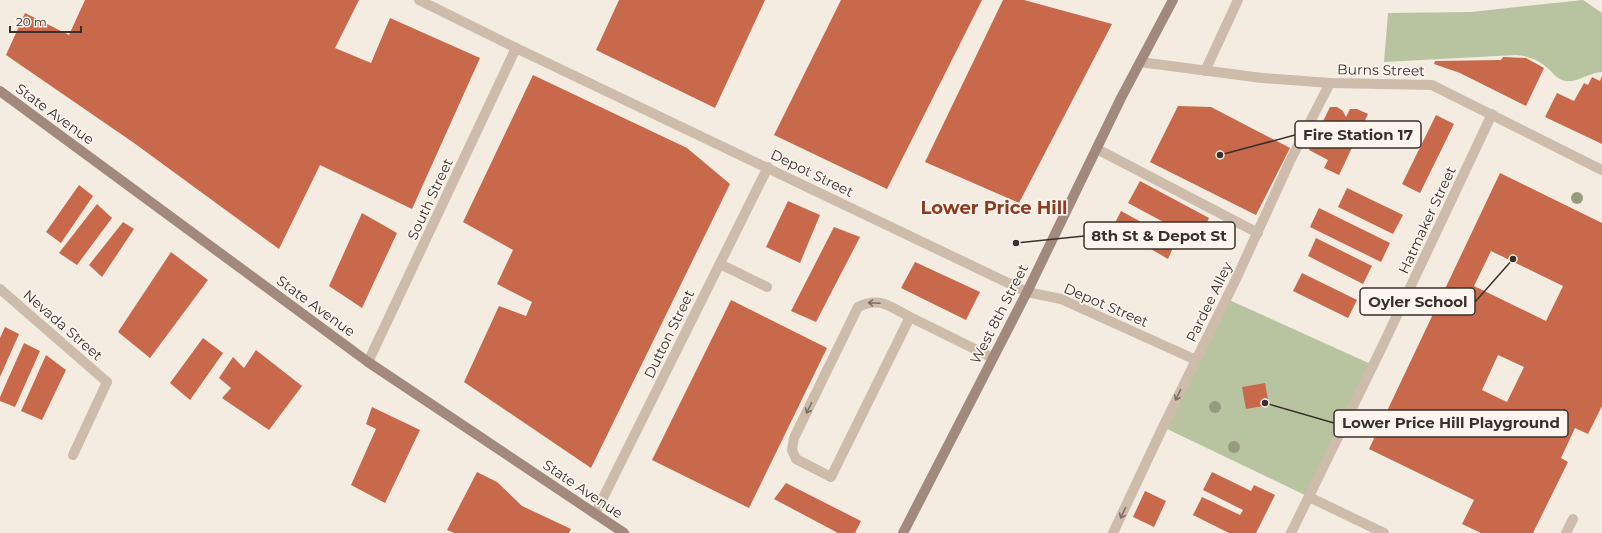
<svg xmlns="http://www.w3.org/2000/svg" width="1602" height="533" viewBox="0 0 1602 533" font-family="Montserrat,sans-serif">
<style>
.green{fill:#b8c4a0}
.building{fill:#c8694b;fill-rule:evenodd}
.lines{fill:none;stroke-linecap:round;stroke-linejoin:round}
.lane{stroke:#cdbbac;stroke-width:10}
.street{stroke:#cdbbac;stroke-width:10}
.secondary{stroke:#a18a7d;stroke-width:10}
.tree{fill:#969b7f}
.oneway{stroke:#7d6f65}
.labels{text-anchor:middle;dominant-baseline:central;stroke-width:3.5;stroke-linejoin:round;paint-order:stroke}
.street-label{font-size:14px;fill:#3b302b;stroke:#fbf5ee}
.district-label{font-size:18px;font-weight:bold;fill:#8c3b22;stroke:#fbf5ee}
.leader{fill:none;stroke:#3b302b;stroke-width:1.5}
.callout-dot{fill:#3b302b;stroke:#fbf5ee;stroke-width:1.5}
.callout{fill:#fbf5ee;stroke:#3b302b;stroke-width:1.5}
.callout-label{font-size:15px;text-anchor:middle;font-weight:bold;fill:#3b302b}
</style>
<rect width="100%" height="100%" fill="#f4ebe1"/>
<g class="green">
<path d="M 1583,0 L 1602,13 L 1602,72 C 1590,72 1578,83 1565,81 C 1556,79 1552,71 1545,66 C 1537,59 1527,56 1516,55 L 1384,62 L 1388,13 L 1471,12 Z"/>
<polygon points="1227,299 1373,365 1309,497 1163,427"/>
</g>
<g class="building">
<polygon points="85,0 359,0 335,48 371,63 390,18 480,58 412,209 320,165 279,249 134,143 6,55 25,13 69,35"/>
<polygon points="619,0 765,0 715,108 596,50"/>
<polygon points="841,0 982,0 887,189 774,135"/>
<polygon points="1003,0 1024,0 1112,24 1019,203 925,162"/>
<polygon points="1503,57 1526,58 1544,68 1526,106 1460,73 1434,64 1435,61 1501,60"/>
<polygon points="533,75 687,148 730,184 591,468 464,382 499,306 526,316 532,302 497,284 513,250 463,222"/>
<polygon points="1602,76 1602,144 1545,117 1557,93 1574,101 1584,83 1588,85 1592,77 1600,81"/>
<polygon points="1178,106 1211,107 1290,148 1256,215 1150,162"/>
<polygon points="1330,107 1337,107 1343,111 1346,117 1350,109 1357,109 1368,114 1339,175 1324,168 1328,160 1309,150"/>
<polygon points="1436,115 1454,124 1420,193 1402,184"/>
<path d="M 1500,173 L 1602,223 L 1602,406 L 1588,434 L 1575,428 L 1561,458 L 1568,462 L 1533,533 L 1481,533 L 1462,524 L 1474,500 L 1369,449 ZM 1491,251 L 1563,286 L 1546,321 L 1474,286 ZM 1498,355 L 1524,367 L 1507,402 L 1482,390 Z"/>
<polygon points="1140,181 1209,218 1199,241 1128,203"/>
<polygon points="79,185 93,196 61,243 46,232"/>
<polygon points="1347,188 1403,215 1393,234 1338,207"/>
<polygon points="788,201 820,215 800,263 766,247"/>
<polygon points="97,204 112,218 77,265 59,253"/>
<polygon points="1319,208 1390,243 1381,262 1310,227"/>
<polygon points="1121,211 1176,241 1168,259 1113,227"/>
<polygon points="362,213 397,233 362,308 329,286"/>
<polygon points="123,222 134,229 102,277 89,265"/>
<polygon points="834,227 860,237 816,322 791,311"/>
<polygon points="1316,238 1372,266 1363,284 1308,256"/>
<polygon points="171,252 208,280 150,358 118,332"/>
<polygon points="915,262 980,292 966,320 901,288"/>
<polygon points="1302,273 1357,300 1348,318 1293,291"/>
<polygon points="731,300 827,348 749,508 652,460"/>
<polygon points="5,327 19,334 0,377 0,338"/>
<polygon points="203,338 223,353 190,400 170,383"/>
<polygon points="24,343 40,351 15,407 0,401 0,397"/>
<polygon points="256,350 302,386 269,430 222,398 231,388 219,378 233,357 244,368"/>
<polygon points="46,355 66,370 42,420 21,411"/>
<polygon points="1265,383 1269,405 1246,409 1242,387"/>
<polygon points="372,407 420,430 385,503 351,485 376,429 366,424"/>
<polygon points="477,472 497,482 522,506 571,529 569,533 454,533 447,530"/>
<polygon points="1212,472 1251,491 1254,485 1275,495 1256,533 1229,533 1193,515 1202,497 1240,515 1243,510 1203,490"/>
<polygon points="786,483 861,521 855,533 838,533 774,499"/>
<polygon points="1145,491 1166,501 1154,527 1133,517"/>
</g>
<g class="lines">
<g class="lane">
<polyline points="1205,71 1238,0"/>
<polyline points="1097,149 1258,233"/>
<polyline points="720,264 767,287"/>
<path d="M 910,317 C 890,307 880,296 858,307 L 794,438 L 792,450 L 796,459 L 831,477 L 910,317 L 993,358"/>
<polyline points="73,455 107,382"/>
</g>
<g class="street">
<polyline points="419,0 516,48 1027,292 1061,299 1196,360"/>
<polyline points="1140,62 1262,78 1330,83 1432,85 1602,170"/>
<polyline points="0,289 107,382"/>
<polyline points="368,362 516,48"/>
<polyline points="1309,497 1384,533"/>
<polyline points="595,514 768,167"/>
<polyline points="1113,533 1163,427 1237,277 1291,159 1330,83"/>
<polyline points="1291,533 1382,347 1492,114"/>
<polyline points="1566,533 1573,519"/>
</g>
<g class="secondary">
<polyline points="0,91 368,362 624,533"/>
<polyline points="903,533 1027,292 1121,98 1173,0"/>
</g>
</g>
<g class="tree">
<circle cx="1577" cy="198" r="6"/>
<circle cx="1215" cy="407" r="6"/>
<circle cx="1234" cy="447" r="6"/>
</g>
<defs><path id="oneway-shaft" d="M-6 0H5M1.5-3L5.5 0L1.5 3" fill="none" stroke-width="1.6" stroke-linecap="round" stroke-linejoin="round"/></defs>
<g class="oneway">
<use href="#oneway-shaft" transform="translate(874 303) rotate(-177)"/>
<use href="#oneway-shaft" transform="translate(1178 395) rotate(116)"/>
<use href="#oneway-shaft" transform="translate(809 408) rotate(116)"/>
<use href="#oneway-shaft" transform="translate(1123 513) rotate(115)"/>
</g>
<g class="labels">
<g class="street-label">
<text transform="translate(1381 70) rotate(1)">Burns Street</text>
<text transform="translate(55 114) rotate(36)">State Avenue</text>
<text transform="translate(812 173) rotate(26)">Depot Street</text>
<text transform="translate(430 199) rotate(-65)">South Street</text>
<text transform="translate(1427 220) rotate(-65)">Hatmaker Street</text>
<text transform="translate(1209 302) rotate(-64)">Pardee Alley</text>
<text transform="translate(1106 305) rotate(23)">Depot Street</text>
<text transform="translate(316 306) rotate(36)">State Avenue</text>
<text transform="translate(999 314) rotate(-63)">West 8th Street</text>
<text transform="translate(63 325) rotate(41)">Nevada Street</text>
<text transform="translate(669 334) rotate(-64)">Dutton Street</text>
<text transform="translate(583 489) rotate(34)">State Avenue</text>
</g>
<g class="district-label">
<text x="994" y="208">Lower Price Hill</text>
</g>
</g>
<path class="leader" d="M1220 155L1295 135M1016 243L1084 236M1513 259L1475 302M1265 403L1334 423"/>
<g class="callout-dot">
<circle cx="1220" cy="155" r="4"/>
<circle cx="1016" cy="243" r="4"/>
<circle cx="1513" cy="259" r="4"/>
<circle cx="1265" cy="403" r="4"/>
</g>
<g class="callout">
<rect x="1295" y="121" width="126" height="27" rx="4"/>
<rect x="1084" y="222" width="151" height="27" rx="4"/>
<rect x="1360" y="288" width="115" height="27" rx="4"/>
<rect x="1334" y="410" width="234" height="27" rx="4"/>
</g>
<g class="callout-label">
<text x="1358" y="140">Fire Station 17</text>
<text x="1159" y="241">8th St &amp; Depot St</text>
<text x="1418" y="307">Oyler School</text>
<text x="1451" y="428">Lower Price Hill Playground</text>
</g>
<path d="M10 26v6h71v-6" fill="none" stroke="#3b302b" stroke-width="2"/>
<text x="16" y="26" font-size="12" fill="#3b302b" stroke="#fbf5ee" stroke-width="3" paint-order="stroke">20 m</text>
</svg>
